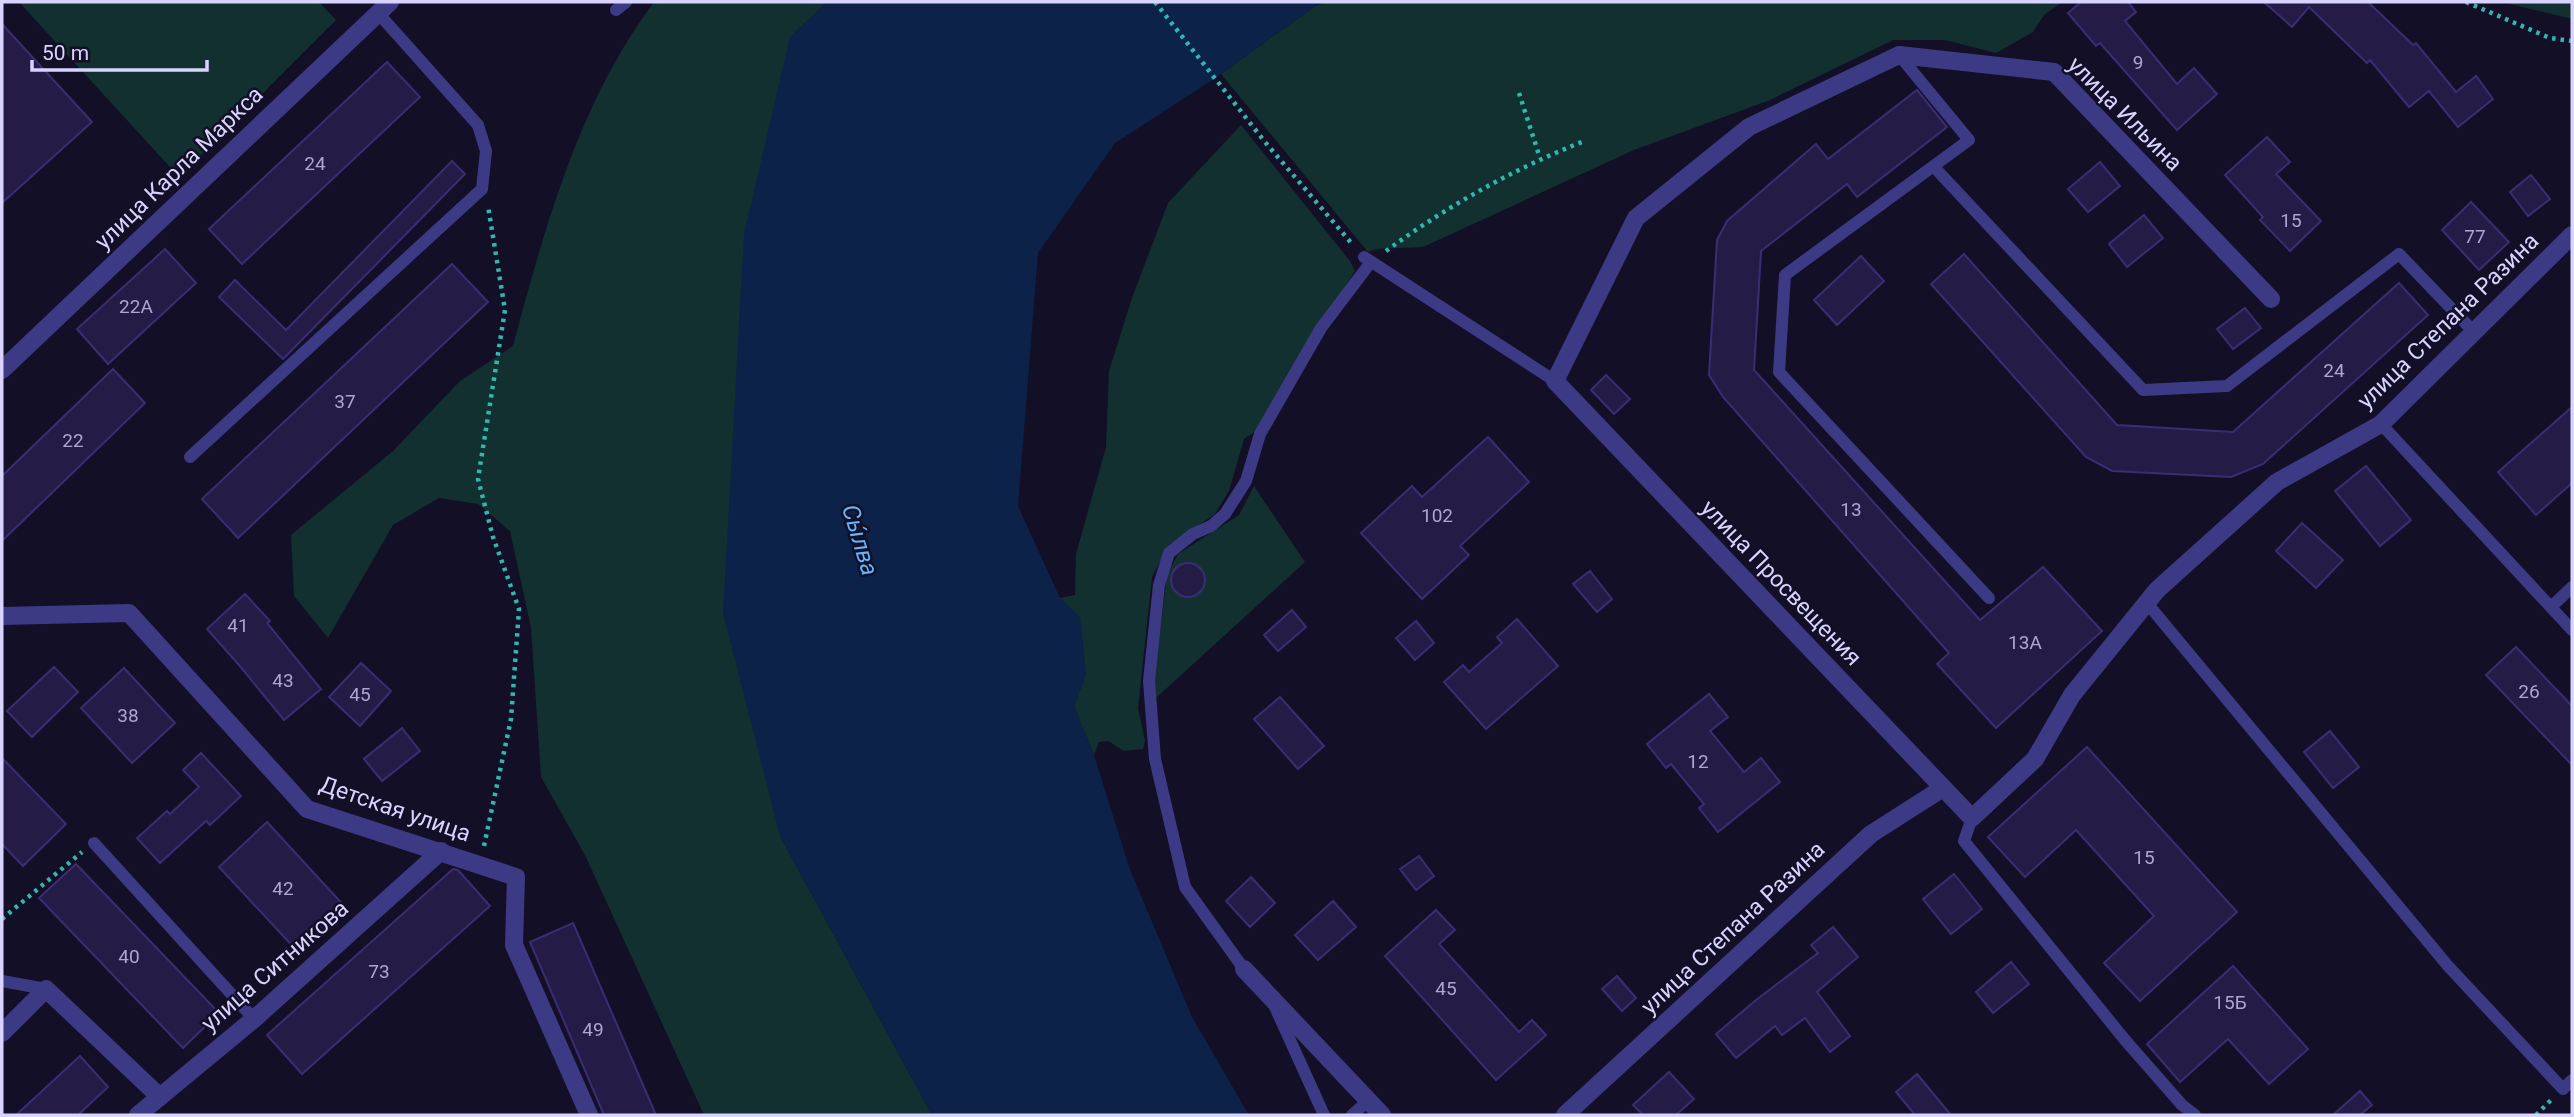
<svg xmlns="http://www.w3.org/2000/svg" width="2574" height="1117" viewBox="0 0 2574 1117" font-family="Roboto,sans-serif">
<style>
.green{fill:#12302f}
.water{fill:#0c2248}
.building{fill:#241b47;stroke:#3b2d73;stroke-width:2}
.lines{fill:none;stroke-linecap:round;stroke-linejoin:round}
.path{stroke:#2fb8b0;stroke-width:4.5;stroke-dasharray:3.5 5;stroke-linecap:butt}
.lane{stroke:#3d3a85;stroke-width:12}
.street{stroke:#3d3a85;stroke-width:18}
.labels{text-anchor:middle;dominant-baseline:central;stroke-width:5;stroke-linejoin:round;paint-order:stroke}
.number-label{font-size:19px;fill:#aca6d1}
.street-label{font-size:23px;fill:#d9d4ff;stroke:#130f26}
.water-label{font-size:24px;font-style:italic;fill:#62b6ff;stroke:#130f26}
</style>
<rect width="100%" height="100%" fill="#130f26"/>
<g class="green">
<polygon points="19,2 319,2 336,20 179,177"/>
<path d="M 654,2 L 827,2 L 790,37 L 780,836 L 932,1115 L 704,1115 L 585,855 L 541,777 L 531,628 L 510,531 L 478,504 L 439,498 L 393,525 L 328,638 L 294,596 L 291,535 L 393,451 L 460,381 L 513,346 C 545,227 579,102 654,2 Z"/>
<polygon points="1326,2 2062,2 2044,15 2033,32 1996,53 1945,40 1893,40 1770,100 1634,150 1423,247 1376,249 1368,252 1221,74 1315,6"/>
<polygon points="2502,2 2572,2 2572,19"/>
<polygon points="1241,125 1350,261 1355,271 1256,431 1244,439 1229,491 1215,514 1169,545 1152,577 1138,708 1145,741 1143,749 1124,751 1108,741 1099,742 1094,755 1074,707 1086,673 1060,598 1075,595 1076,554 1106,447 1109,371 1132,298 1168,203"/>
<polygon points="1254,486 1305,562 1156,698 1154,680 1167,575 1178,554 1239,515"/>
</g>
<polygon class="water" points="827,2 1326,2 1315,6 1214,79 1115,143 1038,253 1018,506 1060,598 1080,617 1086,673 1074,707 1094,755 1129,867 1192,1017 1249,1115 932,1115 780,836 723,613 744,234 790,37"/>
<g class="building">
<polygon points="2081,2 2128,2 2136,12 2125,21 2177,84 2194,68 2217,94 2177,130 2100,43 2096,46 2068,13"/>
<polygon points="2264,2 2368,2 2413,45 2416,43 2456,92 2476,76 2493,99 2458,127 2429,91 2409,107 2370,60 2367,63 2309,7 2292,27"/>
<polygon points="2,24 92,122 2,203"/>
<polygon points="387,62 420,97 242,264 209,229"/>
<polygon points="1917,90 1947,127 1857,197 1847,184 1761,251 1754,370 1980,620 2043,567 2102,631 1996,728 1937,664 1949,653 1723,397 1709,375 1717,240 1727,221 1816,144 1828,159"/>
<polygon points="2267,137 2290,162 2276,174 2321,221 2290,251 2260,220 2263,217 2225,175"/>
<polygon points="452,161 465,174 283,359 219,297 235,280 286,330"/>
<polygon points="2100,162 2120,186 2088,212 2068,189"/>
<polygon points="2531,175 2550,199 2528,216 2510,192"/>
<polygon points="2471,202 2509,242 2479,270 2442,230"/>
<polygon points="2144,215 2163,238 2127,267 2109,244"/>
<polygon points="165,249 196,283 108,364 77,329"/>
<polygon points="1964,254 2117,425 2233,432 2399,283 2428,315 2263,464 2231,477 2112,471 2086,457 1931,284"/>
<polygon points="1861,256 1884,281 1837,325 1814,300"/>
<polygon points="452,264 488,302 238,538 202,499"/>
<polygon points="2245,308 2261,328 2233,349 2217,329"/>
<polygon points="113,369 145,403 2,541 2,476"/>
<polygon points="1606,375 1630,399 1614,414 1591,390"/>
<polygon points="2572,407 2572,483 2536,515 2498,472"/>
<polygon points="1488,437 1529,482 1460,546 1469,555 1422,599 1361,533 1412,486 1422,497"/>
<polygon points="2366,466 2411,520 2380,546 2335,491"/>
<polygon points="2302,523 2343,560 2316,588 2276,551"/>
<circle cx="1188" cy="580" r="17"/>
<polygon points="1590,571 1612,599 1597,612 1573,584"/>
<polygon points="245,594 270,621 267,623 321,689 284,720 239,665 207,629"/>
<polygon points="1292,610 1306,627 1278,651 1264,635"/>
<polygon points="1517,619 1558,666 1486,729 1444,682 1463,665 1469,672 1502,643 1497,637"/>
<polygon points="1416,621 1434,643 1415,660 1396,638"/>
<polygon points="2516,647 2572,706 2572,765 2486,675"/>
<polygon points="361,663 391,691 360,726 329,697"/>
<polygon points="54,667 78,692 32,737 7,711"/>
<polygon points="124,668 175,723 132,763 81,708"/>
<polygon points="1709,694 1728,717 1710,731 1744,772 1761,758 1780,782 1718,832 1699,808 1704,804 1671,764 1666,768 1647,744"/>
<polygon points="1280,697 1324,746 1298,769 1254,719"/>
<polygon points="402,728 420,751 382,781 364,759"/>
<polygon points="2330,731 2359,767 2333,788 2304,752"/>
<polygon points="2087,747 2237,912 2140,1001 2104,963 2154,916 2076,830 2025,877 1988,837"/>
<polygon points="201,753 241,796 210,825 206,821 160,863 137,838 167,811 170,814 199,787 183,770"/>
<polygon points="2,758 66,824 23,866 2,844"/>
<polygon points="267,822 347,909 299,953 219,867"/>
<polygon points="1419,856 1434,876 1416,890 1400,869"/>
<polygon points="76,864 219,1013 183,1048 39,898"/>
<polygon points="453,869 458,870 490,906 302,1074 267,1035"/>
<polygon points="1954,874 1982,909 1951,934 1923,899"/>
<polygon points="1251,877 1275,903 1250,927 1226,901"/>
<polygon points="1333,901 1356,927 1318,960 1295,935"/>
<polygon points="1436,910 1455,930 1439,944 1519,1032 1532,1020 1546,1035 1496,1080 1385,956"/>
<polygon points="573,923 656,1115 604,1115 530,942"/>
<polygon points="1833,927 1858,957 1817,992 1850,1036 1830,1052 1805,1018 1782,1035 1775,1026 1736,1058 1716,1034 1756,1000 1818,953 1811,945"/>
<polygon points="2011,962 2029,984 1993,1013 1976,992"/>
<polygon points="2233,966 2308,1049 2269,1084 2228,1039 2180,1082 2147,1044"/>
<polygon points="1617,976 1636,998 1622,1011 1602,989"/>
<polygon points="80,1056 108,1087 78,1115 16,1115"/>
<polygon points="1669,1072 1694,1099 1676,1115 1643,1115 1633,1105"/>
<polygon points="1917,1074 1951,1115 1915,1115 1896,1092"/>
<polygon points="2360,1091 2372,1105 2360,1115 2333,1115"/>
</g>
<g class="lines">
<g class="path">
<polyline points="1155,2 1265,142 1353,245"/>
<polyline points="2466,2 2550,38 2572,41"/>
<polyline points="1519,93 1540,158"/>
<path d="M 1386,251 C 1446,207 1513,169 1582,142"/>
<polyline points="484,846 511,719 519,609 493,537 478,479 505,310 488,206"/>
<polyline points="2,919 82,852"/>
<polyline points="2536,1115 2552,1099"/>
</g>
<g class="lane">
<polyline points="616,10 626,2"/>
<polyline points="1899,55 1969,140 1785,275 1779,372 1989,598"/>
<polyline points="1934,167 2143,390 2227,386 2399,254 2475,333"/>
<polyline points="1364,257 1555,381"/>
<polyline points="2381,424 2572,630"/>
<polyline points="190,457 482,189 486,151 478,125 378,13"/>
<polyline points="2147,603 2448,966 2563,1089 2572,1080"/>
<polyline points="2551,607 2572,587"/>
<polyline points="1972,818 1964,841 2125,1040 2182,1105 2195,1115"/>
<polyline points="94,843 254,1019"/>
<polyline points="1244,969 1185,887 1155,759 1149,681 1159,585 1169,553 1193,534 1211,526 1225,514 1246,481 1260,434 1321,328 1371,262"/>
<polyline points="2,981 46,989"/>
<polyline points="1275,1007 1324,1115"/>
<polyline points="1352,1115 1368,1101"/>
</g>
<g class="street">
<polyline points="2271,299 2054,72 1899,55 1749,127 1636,218 1555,381 1972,818 2035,759 2072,695 2157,590 2277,482 2381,424 2572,235"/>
<polyline points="2,370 390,2"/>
<polyline points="2,616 129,613 307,809 516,877 514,945 589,1115"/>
<polyline points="1244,969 1382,1115"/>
<polyline points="2,1033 46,989 160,1097"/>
<polyline points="138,1115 254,1019 441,851"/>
<polyline points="1565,1115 1871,834 1943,788"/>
</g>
</g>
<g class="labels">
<g class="number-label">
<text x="2138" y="62">9</text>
<text x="315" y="163">24</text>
<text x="2291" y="220">15</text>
<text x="2475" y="236">77</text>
<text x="136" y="306">22А</text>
<text x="2334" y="370">24</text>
<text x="345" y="401">37</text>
<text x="73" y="440">22</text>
<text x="1851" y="509">13</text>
<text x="1437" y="515">102</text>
<text x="238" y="625">41</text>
<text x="2025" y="642">13А</text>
<text x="283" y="680">43</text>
<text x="2529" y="691">26</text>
<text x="360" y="694">45</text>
<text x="128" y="715">38</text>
<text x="1698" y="761">12</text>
<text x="2144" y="857">15</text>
<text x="283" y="888">42</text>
<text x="129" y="956">40</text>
<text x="379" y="971">73</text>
<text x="1446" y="988">45</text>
<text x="2230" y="1002">15Б</text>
<text x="593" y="1029">49</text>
</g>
<g class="street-label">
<text transform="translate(2125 114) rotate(45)">улица Ильина</text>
<text transform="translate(179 168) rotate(-44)">улица Карла Маркса</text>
<text transform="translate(2448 321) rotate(-44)">улица Степана Разина</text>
<text transform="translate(1781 583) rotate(46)">улица Просвещения</text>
<text transform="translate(395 809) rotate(19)">Детская улица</text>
<text transform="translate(1733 928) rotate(-43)">улица Степана Разина</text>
<text transform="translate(275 966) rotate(-41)">улица Ситникова</text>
</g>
<g class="water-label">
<text transform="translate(860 540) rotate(73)">Сы́лва</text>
</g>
</g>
<rect width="2574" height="1117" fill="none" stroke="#d9d4ff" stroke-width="7"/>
<path d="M32 60v10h175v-10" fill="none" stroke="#d9d4ff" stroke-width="3.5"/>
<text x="42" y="60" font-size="21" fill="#d9d4ff" stroke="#130f26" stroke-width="5" paint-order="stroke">50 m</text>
</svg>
